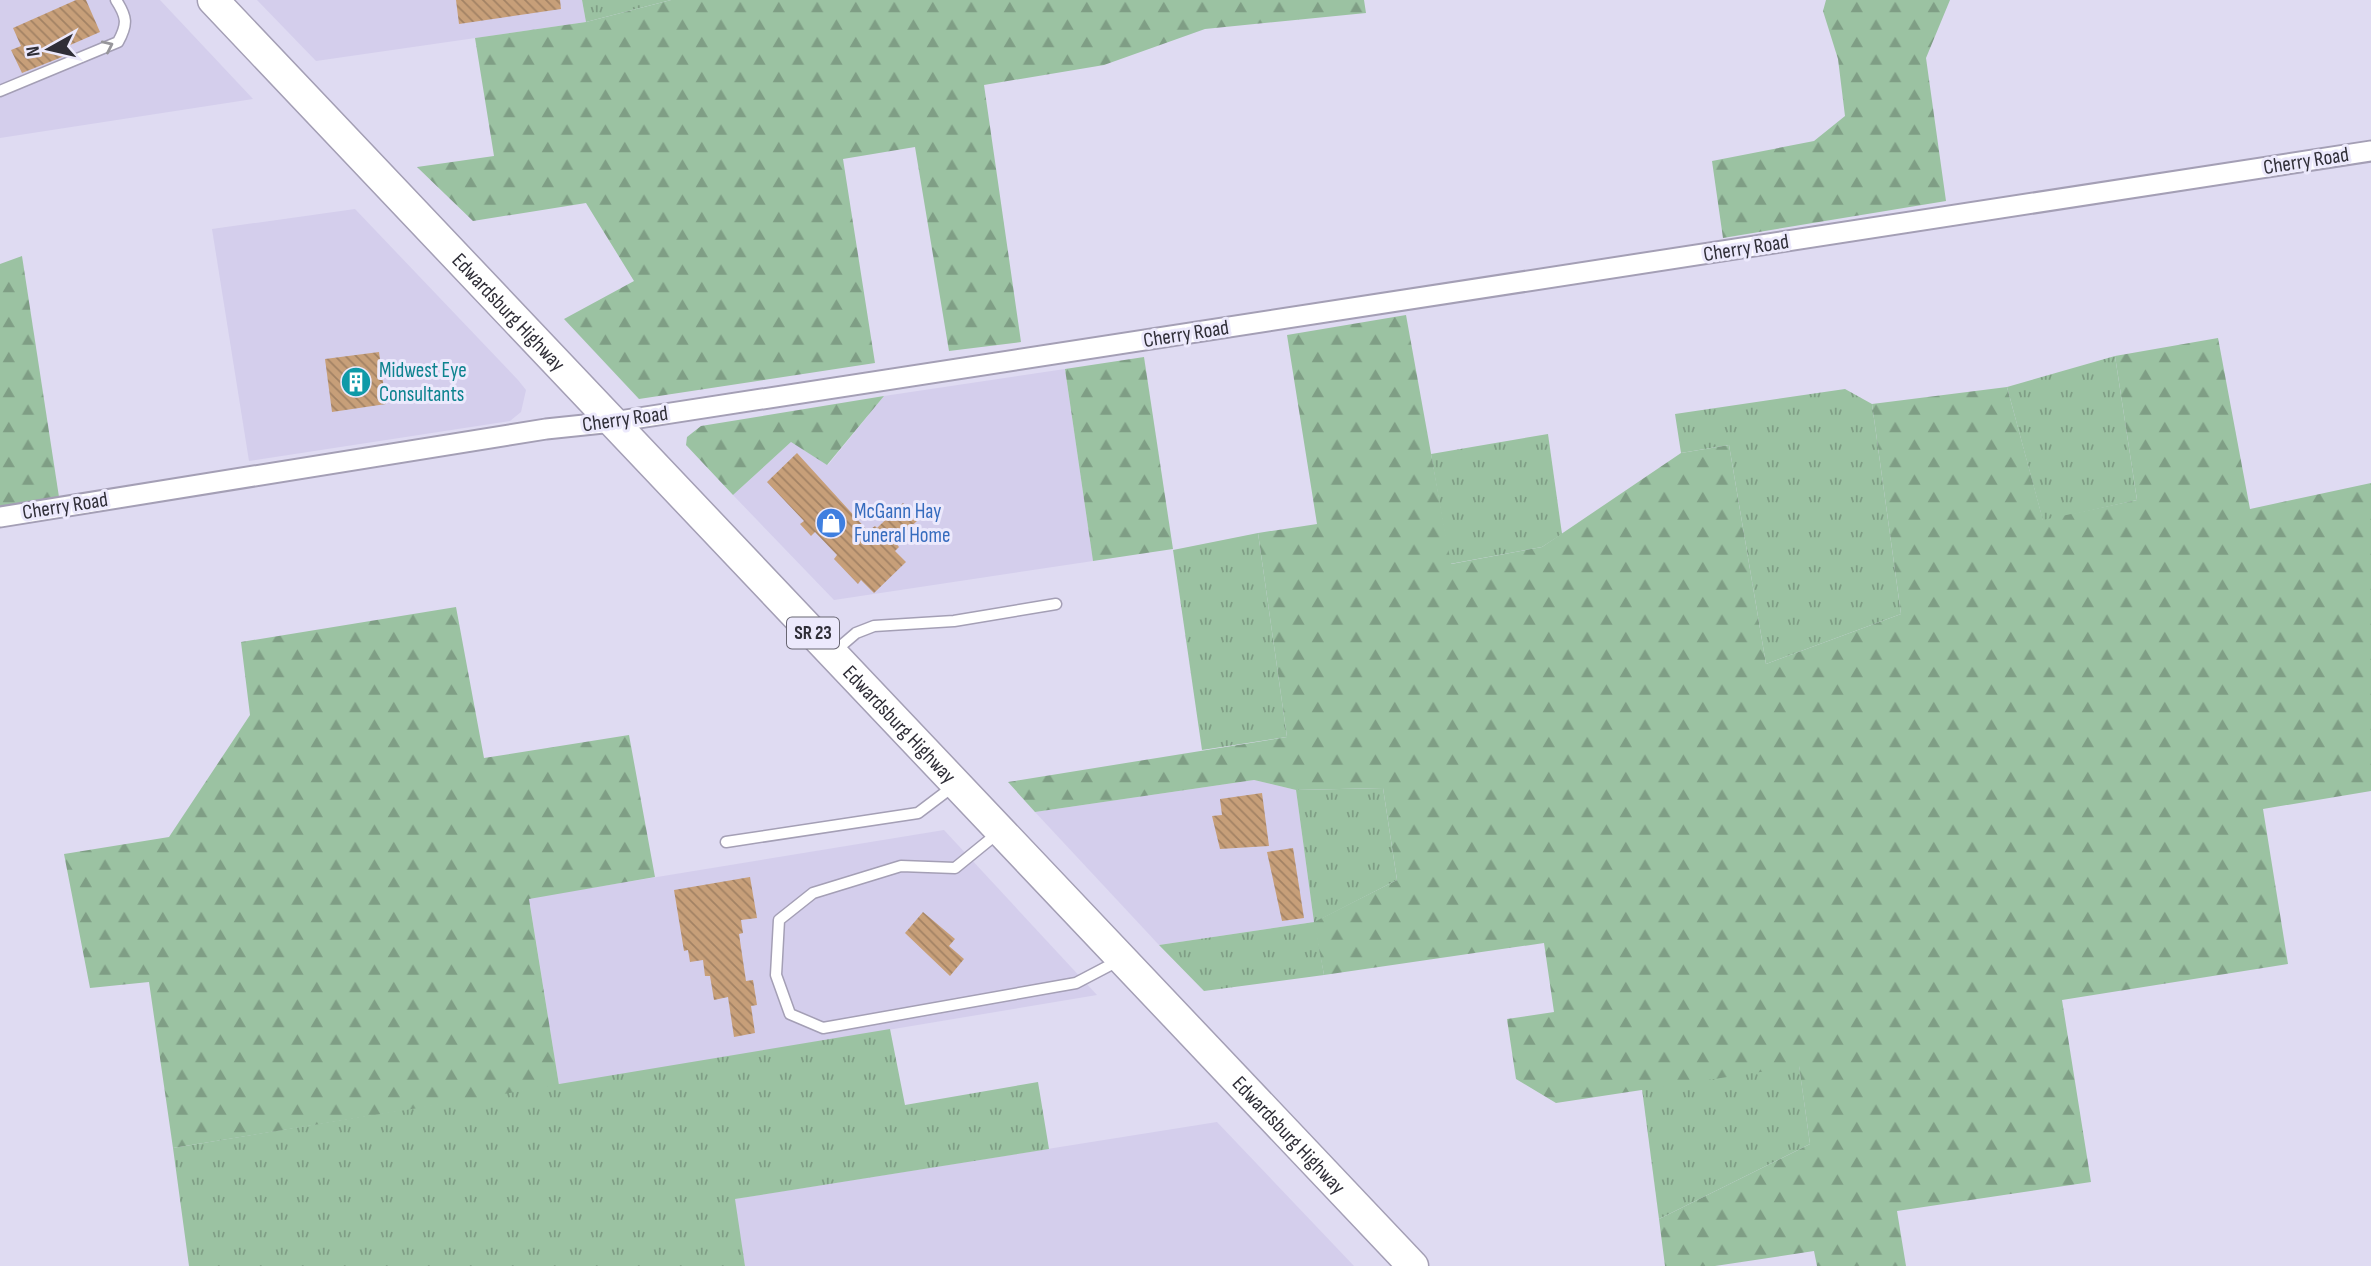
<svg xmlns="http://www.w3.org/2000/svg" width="2371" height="1266" viewBox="0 0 2371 1266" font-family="'Sofia Sans Condensed',sans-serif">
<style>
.built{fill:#d4ceec}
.grass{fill:url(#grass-tufts)}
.forest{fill:url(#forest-firs)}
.building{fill:url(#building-back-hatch)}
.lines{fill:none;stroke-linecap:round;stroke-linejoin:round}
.lane-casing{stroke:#a49fb5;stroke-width:13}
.street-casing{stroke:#a49fb5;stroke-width:23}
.primary-casing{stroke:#a49fb5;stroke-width:33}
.lane{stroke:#fff;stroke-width:10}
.street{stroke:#fff;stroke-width:19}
.primary{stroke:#fff;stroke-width:30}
.oneway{stroke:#97969b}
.labels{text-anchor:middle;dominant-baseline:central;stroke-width:6;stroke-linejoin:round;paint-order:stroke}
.shield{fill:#ece9fc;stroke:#686672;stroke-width:2}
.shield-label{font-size:19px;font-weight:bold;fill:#2f2e37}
.street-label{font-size:21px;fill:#2f2e37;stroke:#ece9fc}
.culture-label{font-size:21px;fill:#0d838f;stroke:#ece9fc;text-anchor:start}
.shop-label{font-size:21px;fill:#366cbe;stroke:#ece9fc;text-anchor:start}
</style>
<defs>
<pattern id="grass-tufts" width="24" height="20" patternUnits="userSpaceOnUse" patternTransform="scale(1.75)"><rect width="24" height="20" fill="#9bc2a2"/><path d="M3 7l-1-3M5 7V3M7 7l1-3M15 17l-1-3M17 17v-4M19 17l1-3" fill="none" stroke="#7f9e85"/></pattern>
<pattern id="forest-firs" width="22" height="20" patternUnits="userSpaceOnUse" patternTransform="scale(1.75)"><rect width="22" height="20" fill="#9bc2a2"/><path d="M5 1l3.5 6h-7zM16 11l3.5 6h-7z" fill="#7f9e85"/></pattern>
<pattern id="building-back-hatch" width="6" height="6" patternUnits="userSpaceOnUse" patternTransform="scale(1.75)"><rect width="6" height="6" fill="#c79f79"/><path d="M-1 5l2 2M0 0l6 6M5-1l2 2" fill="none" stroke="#a28264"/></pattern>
</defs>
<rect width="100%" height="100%" fill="#dfdbf2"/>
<g class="built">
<polygon points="0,0 160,0 253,99 0,138"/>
<polygon points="257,0 582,0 586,22 316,61"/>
<polygon points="355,209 518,380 526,390 521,412 510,421 249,461 212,229"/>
<polygon points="1065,369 1093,561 834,600 733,495 791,442 828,465 884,396"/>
<polygon points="1254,780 1296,790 1314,922 1159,945 1035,812"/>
<polygon points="944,830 1097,995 559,1085 529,898"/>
<polygon points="1217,1122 1354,1266 745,1266 734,1199"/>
</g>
<g class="grass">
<polygon points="582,0 671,0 586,22"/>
<polygon points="2115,356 2137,500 2043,521 2007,387"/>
<polygon points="1845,389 1872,404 1901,614 1766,664 1729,445 1681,453 1675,414"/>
<polygon points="1548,434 1562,534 1542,547 1450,564 1431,454"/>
<polygon points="1258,533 1287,737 1202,750 1173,550"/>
<polygon points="1383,788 1397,880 1315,922 1324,975 1204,991 1159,945 1314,922 1296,790"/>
<polygon points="890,1029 905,1105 1038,1082 1049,1149 735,1199 745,1266 189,1266 173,1148"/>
<polygon points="1799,1065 1810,1144 1659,1219 1642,1089"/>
</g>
<g class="forest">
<polygon points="671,0 1364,0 1366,13 1205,29 1104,65 984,85 1021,342 949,351 915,147 843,159 875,363 639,399 564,319 634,281 586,203 473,221 417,167 494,156 475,38 586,22"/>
<polygon points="1826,0 1950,0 1926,58 1946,201 1723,238 1712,161 1814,141 1845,116 1838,59 1823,11"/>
<polygon points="22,256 59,497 0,506 0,264"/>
<polygon points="1406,315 1451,564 1542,547 1681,453 1729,445 1766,664 1901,614 1872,404 2007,387 2043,520 2137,500 2115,356 2218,338 2250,509 2371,483 2371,791 2263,809 2288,964 2062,1000 2091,1182 1897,1211 1906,1266 1817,1266 1814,1251 1715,1266 1665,1266 1659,1219 1810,1144 1799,1066 1556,1103 1516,1079 1507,1019 1554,1012 1544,943 1324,975 1314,922 1397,880 1383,788 1296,790 1254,780 1035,812 1008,782 1287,737 1258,533 1317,524 1287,335"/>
<polygon points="1144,357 1173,549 1093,561 1065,369"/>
<polygon points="884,396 827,465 791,442 733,495 686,445 687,437 701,426"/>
<polygon points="456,607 484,758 629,735 655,877 529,899 559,1085 173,1148 149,982 90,988 64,854 169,837 250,715 241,642"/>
</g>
<g class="building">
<polygon points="76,0 86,0 100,32 68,46 72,53 22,73 11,50 21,46 13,28"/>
<polygon points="456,0 560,0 561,9 459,24"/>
<polygon points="379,352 386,404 332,412 325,359"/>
<polygon points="797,453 868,531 875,526 877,528 903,503 919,519 895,542 899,547 895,551 906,562 874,593 861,580 858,584 834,559 837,555 815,532 811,536 800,524 804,521 767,482"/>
<polygon points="1262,793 1269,846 1220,849 1212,816 1222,815 1220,799"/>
<polygon points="1293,848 1304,918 1282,921 1267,852"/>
<polygon points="750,877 757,918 741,920 743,933 739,934 746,981 753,980 757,1005 751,1006 755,1033 734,1037 728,997 714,1000 710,976 705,976 703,960 690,962 688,950 684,951 674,890"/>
<polygon points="923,912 955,939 949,946 964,959 950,976 905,933"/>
</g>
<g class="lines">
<g class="lane-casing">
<g id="lane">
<path d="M 0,91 L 118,42 C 128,24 127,17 116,0"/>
<polyline points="835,651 856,633 874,626 954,621 1056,604"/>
<polyline points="998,833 955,868 901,866 813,893 779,920 776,975 790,1014 823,1028 1076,983 1118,961"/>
<polyline points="726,842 918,813 955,785"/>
</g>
</g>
<g class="street-casing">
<polyline id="street" points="0,517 546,429 613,422 2371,151"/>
</g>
<g class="primary-casing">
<g id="primary">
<path id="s1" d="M 213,0 L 1413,1266"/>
</g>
</g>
<use href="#lane" class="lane"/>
<use href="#street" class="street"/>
<use href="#primary" class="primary"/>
</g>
<defs><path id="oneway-chevron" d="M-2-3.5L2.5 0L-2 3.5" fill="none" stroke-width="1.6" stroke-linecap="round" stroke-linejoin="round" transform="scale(1.75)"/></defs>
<use class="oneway" href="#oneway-chevron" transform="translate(108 46) rotate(-25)"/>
<defs>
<g id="building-disc" transform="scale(1.575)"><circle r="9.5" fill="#0f9aa8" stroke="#ece9fc"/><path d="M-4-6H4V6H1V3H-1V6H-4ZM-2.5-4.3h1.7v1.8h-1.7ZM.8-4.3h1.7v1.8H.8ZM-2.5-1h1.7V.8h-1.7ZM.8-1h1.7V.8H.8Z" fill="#fff"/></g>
<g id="shop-disc" transform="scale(1.575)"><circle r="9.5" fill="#3f7fe0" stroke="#ece9fc"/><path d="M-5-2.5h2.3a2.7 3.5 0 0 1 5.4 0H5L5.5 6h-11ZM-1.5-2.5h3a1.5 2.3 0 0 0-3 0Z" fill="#fff"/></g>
</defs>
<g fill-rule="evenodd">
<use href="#building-disc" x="356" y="382"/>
<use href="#shop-disc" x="831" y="523"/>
</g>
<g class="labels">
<rect class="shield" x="787" y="617.5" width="52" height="31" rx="5"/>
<g class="shield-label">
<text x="813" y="633">SR 23</text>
</g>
<g class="street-label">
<text transform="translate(2306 161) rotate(-9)">Cherry Road</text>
<text transform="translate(1746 248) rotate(-9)">Cherry Road</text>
<text stroke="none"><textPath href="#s1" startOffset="430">Edwardsburg Highway</textPath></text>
<text transform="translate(1186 334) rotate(-9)">Cherry Road</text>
<text transform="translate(625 419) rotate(-8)">Cherry Road</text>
<text transform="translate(65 506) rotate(-9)">Cherry Road</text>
<text stroke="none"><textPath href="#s1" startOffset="998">Edwardsburg Highway</textPath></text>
<text stroke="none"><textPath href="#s1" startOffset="1564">Edwardsburg Highway</textPath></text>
</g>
<g class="culture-label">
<text x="379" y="370">Midwest Eye<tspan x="379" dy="24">Consultants</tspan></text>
</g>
<g class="shop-label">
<text x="854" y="511">McGann Hay<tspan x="854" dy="24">Funeral Home</tspan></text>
</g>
</g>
<g transform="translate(49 49) rotate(262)" stroke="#ece9fc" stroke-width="5" paint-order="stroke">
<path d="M0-5L12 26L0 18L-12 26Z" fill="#2f2e37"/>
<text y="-10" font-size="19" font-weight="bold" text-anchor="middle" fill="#2f2e37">N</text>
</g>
</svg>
